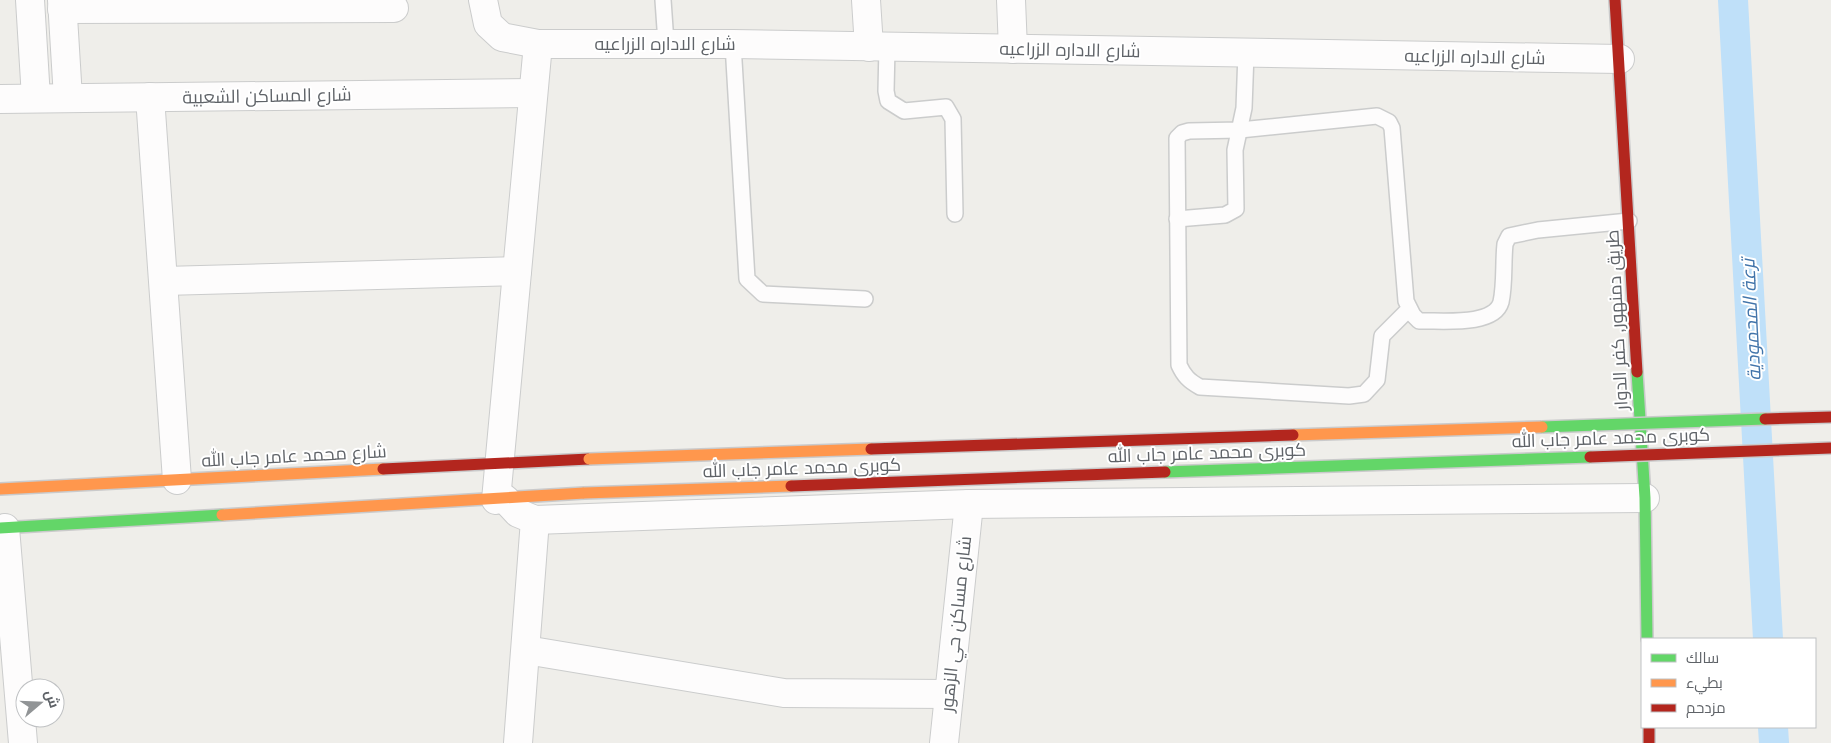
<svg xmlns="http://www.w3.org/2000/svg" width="1831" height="743" viewBox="0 0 1831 743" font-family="Helvetica,Cairo,sans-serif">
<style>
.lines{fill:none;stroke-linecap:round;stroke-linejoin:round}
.canal{stroke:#bfe0f9;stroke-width:30}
.lane-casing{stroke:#cbcccc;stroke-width:18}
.street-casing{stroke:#cbcccc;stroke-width:30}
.fast-casing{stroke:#cacacb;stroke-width:14}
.slow-casing{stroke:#cacacb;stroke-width:14}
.jam-casing{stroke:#cacacb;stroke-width:14}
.lane{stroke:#fdfcfc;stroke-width:15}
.street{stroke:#fdfcfc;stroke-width:28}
.fast{stroke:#63d668;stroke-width:11}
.slow{stroke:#ff974d;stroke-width:11}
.jam{stroke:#b3261e;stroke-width:11}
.fast-bridge-casing{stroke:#cacacb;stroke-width:14;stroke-linecap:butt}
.slow-bridge-casing{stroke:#cacacb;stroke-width:14;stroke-linecap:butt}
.jam-bridge-casing{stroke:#cacacb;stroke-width:14;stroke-linecap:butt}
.fast-bridge{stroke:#63d668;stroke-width:11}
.slow-bridge{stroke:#ff974d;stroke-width:11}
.jam-bridge{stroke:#b3261e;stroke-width:11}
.labels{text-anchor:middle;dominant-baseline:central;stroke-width:4;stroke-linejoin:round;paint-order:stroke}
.street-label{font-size:18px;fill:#5f6368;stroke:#fff}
.water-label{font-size:19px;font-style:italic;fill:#4174aa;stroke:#fff}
</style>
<rect width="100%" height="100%" fill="#efeeea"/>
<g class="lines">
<g class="canal">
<polyline points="1733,0 1768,639"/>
<polyline points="1773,727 1774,743"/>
</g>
<g class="lane-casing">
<g id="lane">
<polyline points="663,0 666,43"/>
<polyline points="733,44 747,279 763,294 865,299"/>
<polyline points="887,47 886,91 888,101 904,111 946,107 953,119 955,214"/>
<polyline points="1177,219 1225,215 1236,209 1235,150 1244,108 1246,53"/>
<path d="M 1409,309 L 1382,336 L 1377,380 L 1364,394 L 1349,396 L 1200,387 C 1189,381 1184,376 1179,365 L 1177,138 L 1182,133 L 1189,131 L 1240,130 L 1377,116 L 1389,122 L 1392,128 L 1406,301 L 1413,315 L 1419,321 C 1439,320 1494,327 1501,302 C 1505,284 1503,262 1505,244 L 1509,236 L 1538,230 L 1629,221"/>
</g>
</g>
<g class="street-casing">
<g id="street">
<polyline points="30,0 36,98"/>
<polyline points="62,0 68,98"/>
<polyline points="483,0 488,24 502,37 538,44 733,44 1620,59"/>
<polyline points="866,0 869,47"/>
<polyline points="1011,0 1013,49"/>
<polyline points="62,9 394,8"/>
<polyline points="150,97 177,480"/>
<polyline points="0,99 533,93"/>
<polyline points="164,281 517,271"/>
<polyline points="505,499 518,513 535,520 969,504 1645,498"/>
<polyline points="496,500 538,44"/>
<polyline points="5,528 23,743"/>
<polyline points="526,650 784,693 949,694"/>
<polyline points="518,743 535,520"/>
<polyline points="944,743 969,504"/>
</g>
</g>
<g class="fast-casing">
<g id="fast">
<polyline points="1637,372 1645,498 1647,639"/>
<polyline points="0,528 222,515"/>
</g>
</g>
<g class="slow-casing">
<g id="slow">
<polyline points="0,489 383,469"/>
<polyline points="222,515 584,493"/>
</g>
</g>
<g class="jam-casing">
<g id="jam">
<polyline points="1615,0 1637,372"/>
<polyline points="383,469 589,459"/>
<polyline points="1649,727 1649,743"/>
</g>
</g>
<use href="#lane" class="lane"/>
<use href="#street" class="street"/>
<use href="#fast" class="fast"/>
<use href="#slow" class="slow"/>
<use href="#jam" class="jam"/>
<g class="fast-bridge-casing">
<g id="fast-bridge">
<polyline points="1542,427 1765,419"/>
<polyline points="1165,472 1590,457"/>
</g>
</g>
<g class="slow-bridge-casing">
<g id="slow-bridge">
<polyline points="1293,435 1542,427"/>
<polyline points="589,459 871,449"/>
<polyline points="584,493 791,486"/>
</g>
</g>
<g class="jam-bridge-casing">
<g id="jam-bridge">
<polyline points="1765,419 1831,417"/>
<polyline points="871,449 1293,435"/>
<polyline points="1590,457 1831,448"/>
<polyline points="791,486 1165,472"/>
</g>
</g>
<use href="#fast-bridge" class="fast-bridge"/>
<use href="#slow-bridge" class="slow-bridge"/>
<use href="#jam-bridge" class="jam-bridge"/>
</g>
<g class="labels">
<g class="street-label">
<text x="665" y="44">شارع الاداره الزراعيه</text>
<text transform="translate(1070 50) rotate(1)">شارع الاداره الزراعيه</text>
<text transform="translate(1475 57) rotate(1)">شارع الاداره الزراعيه</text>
<text transform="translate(267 96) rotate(-1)">شارع المساكن الشعبية</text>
<text transform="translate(1617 320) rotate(-93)">طريق دمنهور, كفر الدوار</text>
<text transform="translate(1611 438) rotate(-2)">كوبرى محمد عامر جاب الله</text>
<text transform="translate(1207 453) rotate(-2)">كوبرى محمد عامر جاب الله</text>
<text transform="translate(294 456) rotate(-3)">شارع محمد عامر جاب الله</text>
<text transform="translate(802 468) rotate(-2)">كوبرى محمد عامر جاب الله</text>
<text transform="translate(956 624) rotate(-84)">شارع مساكن حي الزهور</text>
</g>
<g class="water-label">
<text transform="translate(1751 320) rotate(-93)">ترعة المحمودية</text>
</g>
</g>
<rect x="1641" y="638" width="175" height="90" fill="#ffffff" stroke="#bfc1c3"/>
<rect x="1651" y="654" width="25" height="8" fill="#63d668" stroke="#bfc1c3"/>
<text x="1686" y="663" font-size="15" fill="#5f6368">سالك</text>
<rect x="1651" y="679" width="25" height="8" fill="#ff974d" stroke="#bfc1c3"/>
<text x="1686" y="688" font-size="15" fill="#5f6368">بطيء</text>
<rect x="1651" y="704" width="25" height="8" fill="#b3261e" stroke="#bfc1c3"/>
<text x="1686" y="713" font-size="15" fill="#5f6368">مزدحم</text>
<g transform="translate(40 703) rotate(71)"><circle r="24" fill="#ffffff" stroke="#bfc1c3"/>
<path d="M0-4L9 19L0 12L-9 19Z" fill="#919496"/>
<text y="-8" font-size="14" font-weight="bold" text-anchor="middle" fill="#5f6368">ش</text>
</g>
</svg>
